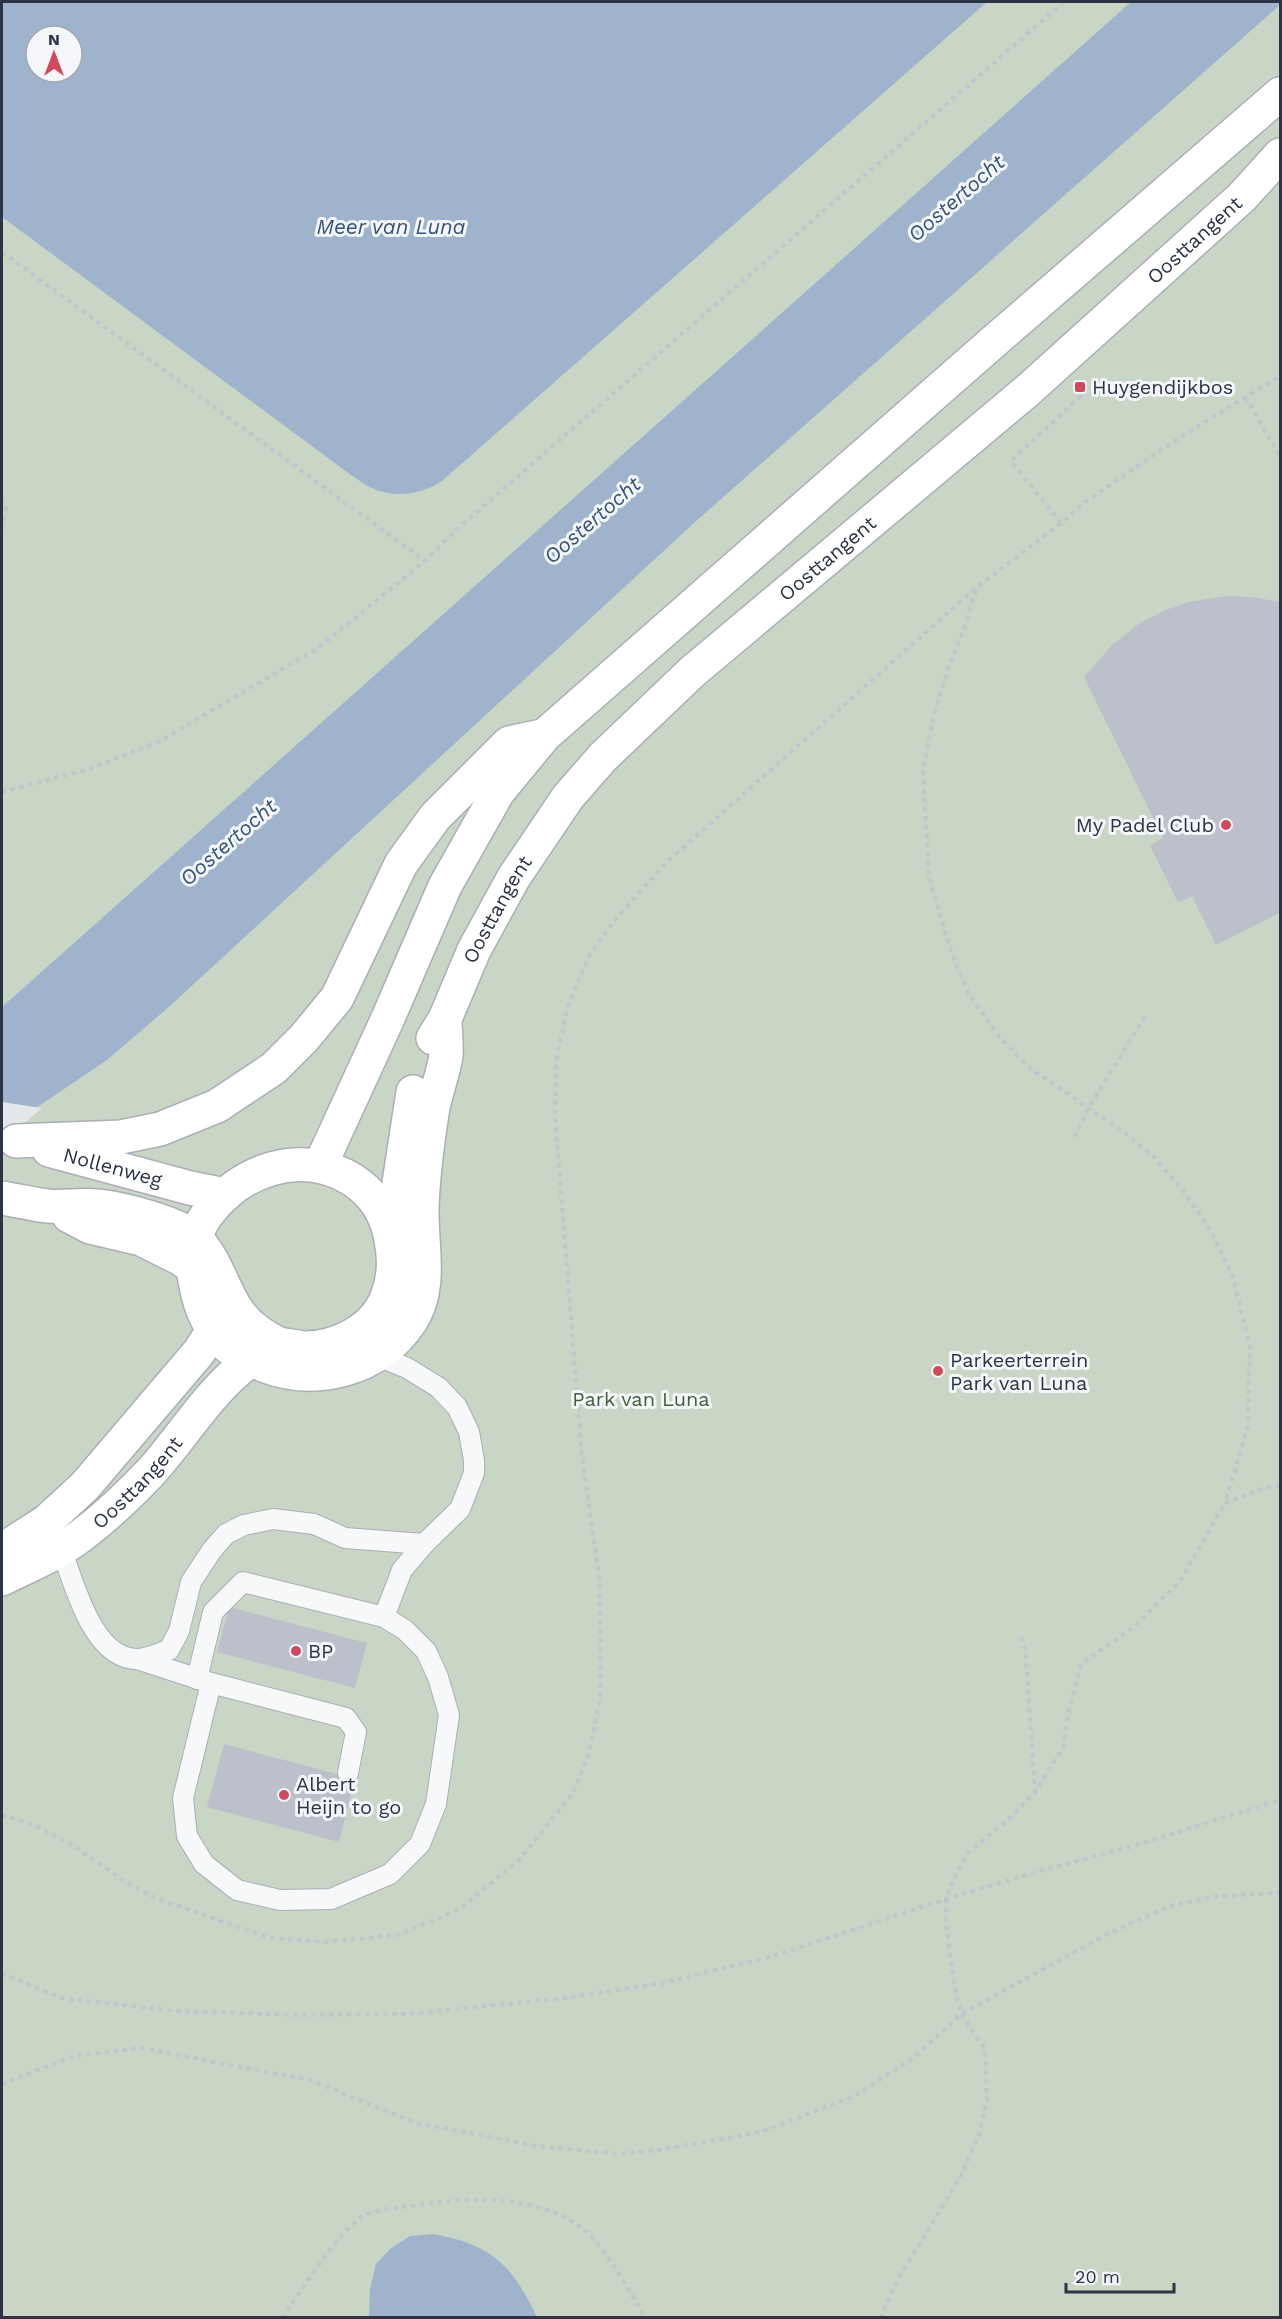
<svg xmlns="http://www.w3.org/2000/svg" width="1282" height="2319" viewBox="0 0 1282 2319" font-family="'Work Sans',sans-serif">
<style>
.green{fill:#c9d6c5}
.water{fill:#9fb4cc;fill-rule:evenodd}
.pier{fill:#e4e7ec}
.building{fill:#bbc0ca}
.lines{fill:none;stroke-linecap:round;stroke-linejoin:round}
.service-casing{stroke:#a9aeb7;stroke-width:22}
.secondary-casing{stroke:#a9aeb7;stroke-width:36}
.path{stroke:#c2c5cb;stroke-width:4;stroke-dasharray:4.5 4.5;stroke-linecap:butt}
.service{stroke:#f7f8fa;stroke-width:20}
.secondary{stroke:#fff;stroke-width:33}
.poi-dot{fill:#d1495b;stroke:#f4f6f9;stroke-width:2}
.labels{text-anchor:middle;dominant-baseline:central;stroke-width:6;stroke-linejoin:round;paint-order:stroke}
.street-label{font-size:20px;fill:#2b3445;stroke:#f4f6f9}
.poi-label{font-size:20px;fill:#2b3445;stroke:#f4f6f9;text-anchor:start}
.park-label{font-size:20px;fill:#3f6138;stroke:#f4f6f9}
.water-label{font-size:21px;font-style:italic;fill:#34527a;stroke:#f4f6f9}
</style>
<rect width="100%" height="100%" fill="#e4e7ec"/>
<polygon class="green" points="977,2 1280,2 1280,2317 2,2317 2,200"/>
<g class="water">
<path d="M 2,2 L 987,2 L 442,481 C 422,494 395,499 372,488 C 364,485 358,479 351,475 L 2,217 ZM 36,36 L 72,36 L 72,72 L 36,72 Z"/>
<polygon points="1131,2 1280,2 1280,5 694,523 170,1006 107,1060 33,1110 2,1139 2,1007"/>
<path d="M 433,2234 C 491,2244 512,2265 537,2317 L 369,2317 L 370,2289 L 376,2264 L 390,2249 L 410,2236 Z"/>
</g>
<polygon class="pier" points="2,1102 42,1108 2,1142"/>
<g class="building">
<polygon points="1228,596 1252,597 1280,602 1280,913 1216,945 1192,896 1178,903 1150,845 1163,838 1084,677 1112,645 1140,623 1166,610 1188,602"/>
<polygon points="229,1607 367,1643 355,1688 217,1652"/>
<polygon points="224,1744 355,1779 339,1842 207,1807"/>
</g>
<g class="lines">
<g class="service-casing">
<g id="service">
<polyline points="378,1356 407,1368 438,1387 457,1407 469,1432 474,1460 474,1473 460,1509 424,1544 402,1570 384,1617"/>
<path d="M 61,1549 C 74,1582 92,1659 137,1659 C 147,1659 159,1653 169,1650 L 179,1631 L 191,1582 L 212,1550 L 226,1534 L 244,1525 L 273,1519 L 314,1524 L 345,1538 L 424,1544"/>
<polyline points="137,1659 211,1683 346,1718 356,1732 348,1773"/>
<polyline points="197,1679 213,1612 243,1582 384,1617 405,1630 426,1651 438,1677 449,1715 436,1804 420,1844 390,1874 331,1899 280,1900 237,1890 204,1864 187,1836 183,1798 211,1683"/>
</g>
</g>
<g class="secondary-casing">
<g id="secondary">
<path id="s1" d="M 433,1038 L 445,1019 L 474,950 L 514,877 L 568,797 L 603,757 L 692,672 L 1027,391 L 1242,197 L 1280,155"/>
<polyline points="16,1141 121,1137 160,1129 217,1106 274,1068 304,1038 337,998 401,864 435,817 509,743 542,736"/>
<path id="s2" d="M 49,1150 L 190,1188 L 225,1195"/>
<polyline points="320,1166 388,1018 445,886 498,792 545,735 992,343 1280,94"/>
<path d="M 2,1198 C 16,1200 31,1204 47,1206 C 63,1208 80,1204 97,1206 C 120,1208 180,1223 196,1239 C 216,1259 222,1287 237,1310 C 247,1325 262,1336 279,1344"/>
<polyline points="69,1216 90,1227 141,1239 181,1259 192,1267"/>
<polyline points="391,1234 397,1207 399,1183 413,1092"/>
<polyline points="2,1550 47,1521 85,1486 199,1352 213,1330"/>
<path id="s3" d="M 2,1579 C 21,1569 42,1561 60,1550 C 93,1530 123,1501 149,1474 C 183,1437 210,1389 251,1360 C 258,1356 269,1348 277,1345 C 285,1343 296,1348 305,1348 C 338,1348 375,1329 387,1297 C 394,1279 395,1259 391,1240 C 387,1215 374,1194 353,1180 C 302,1148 240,1169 206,1216 C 191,1238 191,1261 196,1286 C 200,1307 209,1328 225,1344 C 236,1354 249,1359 263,1365 C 317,1386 378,1370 411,1321 C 432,1289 422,1250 422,1214 C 422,1181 427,1146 432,1113 C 435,1094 443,1075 446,1056 C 447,1044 445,1031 445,1019"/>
</g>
</g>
<g class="path">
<polyline points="2,252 425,561"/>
<polyline points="1245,397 1280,456"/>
<polyline points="2,499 6,509 2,531"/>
<polyline points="1061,523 1011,461 1085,392"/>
<polyline points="976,590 963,631 948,669 933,717 923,772 929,877 949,946 968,993 998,1035 1027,1066 1125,1133 1153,1156 1182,1189 1211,1231 1232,1275 1250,1347 1248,1426 1225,1503 1264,1488 1280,1485"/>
<polyline points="2,792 89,769 158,742 318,648 425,561 455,531 1064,2"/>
<polyline points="1074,1137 1088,1109 1147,1013"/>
<polyline points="1021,1637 1025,1645 1035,1791"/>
<polyline points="2,1815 37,1826 74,1846 124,1881 155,1898 270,1938 325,1942 398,1935 460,1909 519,1860 573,1793 589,1753 600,1699 601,1642 599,1576 582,1456 555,1117 556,1061 568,1005 589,956 617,917 668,861 976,588 1061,523 1084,503 1171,443 1280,376"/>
<polyline points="2,1973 61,1998 175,2011 294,2015 408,2014 565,1998 663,1983 777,1955 946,1899 1029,1874 1133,1846 1280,1800"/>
<polyline points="2,2084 74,2056 141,2048 310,2080 416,2123 537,2146 619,2154 658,2150 761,2132 855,2096 916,2056 961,2014 1111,1932 1170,1906 1217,1896 1280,1893"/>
<path d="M 282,2318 C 300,2293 341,2227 365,2215 C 378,2209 395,2208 410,2206 C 466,2197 534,2193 582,2228 C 604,2245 631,2293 645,2318"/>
<polyline points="880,2318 898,2279 961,2176 979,2134 987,2101 985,2049 961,2014 954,1984 946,1924 946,1899 953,1880 968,1853 1011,1817 1035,1792 1063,1747 1068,1714 1081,1664 1134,1627 1180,1581 1225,1503"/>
</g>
<use href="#service" class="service"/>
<use href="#secondary" class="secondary"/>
</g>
<g class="poi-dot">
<rect x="1074" y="381" width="12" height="12" rx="3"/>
<circle cx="1226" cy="825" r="6"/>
<circle cx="938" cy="1371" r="6"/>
<circle cx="296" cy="1651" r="6"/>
<circle cx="284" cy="1795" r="6"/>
</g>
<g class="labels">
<g class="street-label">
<text stroke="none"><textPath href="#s1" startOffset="1116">Oosttangent</textPath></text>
<text stroke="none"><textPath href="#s1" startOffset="630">Oosttangent</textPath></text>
<text stroke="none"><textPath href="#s1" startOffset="144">Oosttangent</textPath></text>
<text stroke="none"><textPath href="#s2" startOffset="66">Nollenweg</textPath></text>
<text stroke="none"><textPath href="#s3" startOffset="168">Oosttangent</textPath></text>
</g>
<g class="poi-label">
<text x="1092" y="387">Huygendijkbos</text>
<text x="1214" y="825" text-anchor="end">My Padel Club</text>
<text x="950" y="1360">Parkeerterrein<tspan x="950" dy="23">Park van Luna</tspan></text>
<text x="308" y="1651">BP</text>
<text x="296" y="1784">Albert<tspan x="296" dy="23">Heijn to go</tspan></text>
</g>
<g class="park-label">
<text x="641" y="1399">Park van Luna</text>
</g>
<g class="water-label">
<text transform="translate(956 198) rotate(-41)">Oostertocht</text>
<text x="391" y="226">Meer van Luna</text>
<text transform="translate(592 520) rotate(-41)">Oostertocht</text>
<text transform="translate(228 842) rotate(-41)">Oostertocht</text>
</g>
</g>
<rect width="1282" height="2319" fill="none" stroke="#2b3445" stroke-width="6"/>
<g transform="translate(54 54)"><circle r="28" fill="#f4f6f9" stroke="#a4a8b1" stroke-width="1.5"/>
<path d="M0-4.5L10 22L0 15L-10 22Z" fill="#d1495b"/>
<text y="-9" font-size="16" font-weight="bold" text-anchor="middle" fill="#2b3445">N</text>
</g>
<path d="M1066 2283v9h108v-9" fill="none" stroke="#2b3445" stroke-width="3"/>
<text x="1075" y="2283" font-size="18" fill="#2b3445" stroke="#f4f6f9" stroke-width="4.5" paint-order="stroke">20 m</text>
</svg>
